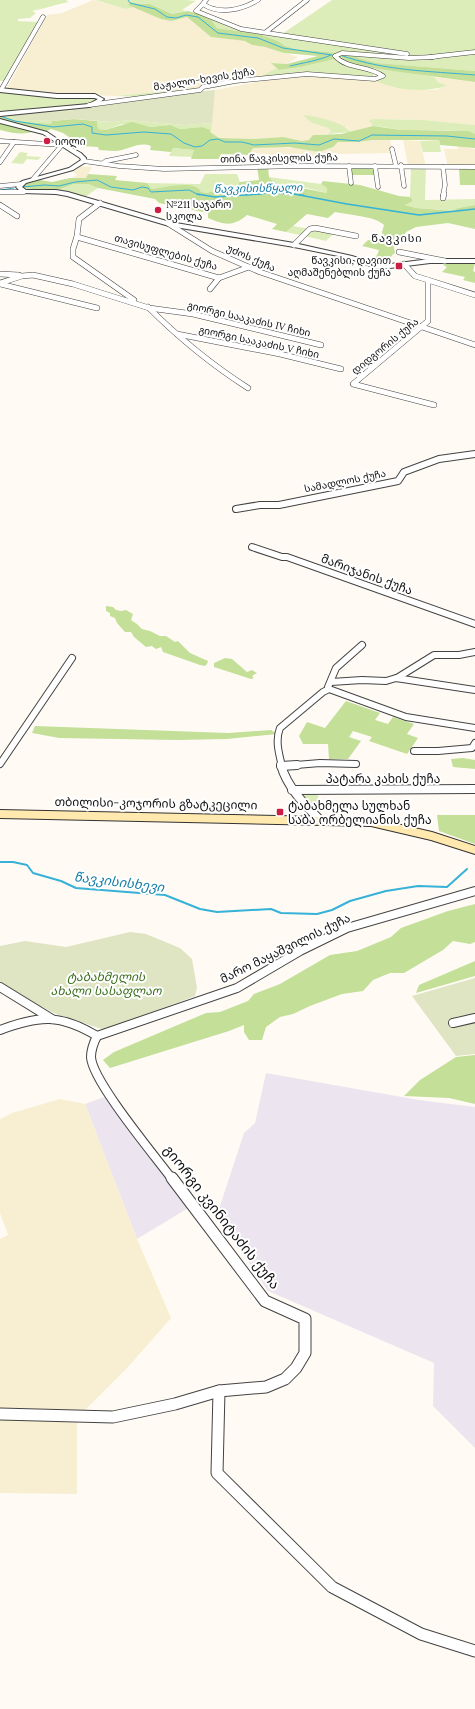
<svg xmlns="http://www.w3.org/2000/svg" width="475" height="1709" viewBox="0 0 475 1709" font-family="Lora,'Noto Sans Georgian',serif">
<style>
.industrial{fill:#ece5ef}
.farmland{fill:#f8eed1}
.green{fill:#ddedba}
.forest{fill:#c3df98}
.cemetery{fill:#dfe4c2}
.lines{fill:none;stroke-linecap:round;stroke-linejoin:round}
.stream-far2{stroke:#36b1d7;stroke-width:1}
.stream-far1{stroke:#36b1d7;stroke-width:1.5}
.stream{stroke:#36b1d7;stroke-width:2}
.minor-far4-casing{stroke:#434343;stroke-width:5}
.minor-far3-casing{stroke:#434343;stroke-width:6}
.minor-far2-casing{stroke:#434343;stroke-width:8}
.minor-far1-casing{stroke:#434343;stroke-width:10}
.minor-casing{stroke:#434343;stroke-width:13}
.tertiary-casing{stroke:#434343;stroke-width:2}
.secondary-casing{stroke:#323232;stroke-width:2}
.minor-far4{stroke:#fff;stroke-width:4}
.minor-far3{stroke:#fff;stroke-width:5}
.minor-far2{stroke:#fff;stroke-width:6}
.minor-far1{stroke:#fff;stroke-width:8}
.minor{stroke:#fff;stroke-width:11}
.tertiary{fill:#fff;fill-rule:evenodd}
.secondary{fill:#ffe9af;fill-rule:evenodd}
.poi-dot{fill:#cc1d42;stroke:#fff;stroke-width:1.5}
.labels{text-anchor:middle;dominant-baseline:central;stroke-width:4;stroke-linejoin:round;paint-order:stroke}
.far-street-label{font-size:10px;fill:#101010;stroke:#fff}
.far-poi-label{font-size:10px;fill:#101010;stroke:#fff;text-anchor:start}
.far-water-label{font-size:11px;font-style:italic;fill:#0f7ba5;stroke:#fff}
.far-neighbourhood-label{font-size:11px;letter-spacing:1px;fill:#101010;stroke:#fff}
.street-label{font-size:12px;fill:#101010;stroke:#fff}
.poi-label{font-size:12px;fill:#101010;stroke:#fff;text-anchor:start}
.park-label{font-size:12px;font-style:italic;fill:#3a6e1b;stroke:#fff}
.water-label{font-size:13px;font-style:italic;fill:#0f7ba5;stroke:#fff}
.near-street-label{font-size:14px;fill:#101010;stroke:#fff}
</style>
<rect width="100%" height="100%" fill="#fffbf4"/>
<g class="industrial">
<polygon points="266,1073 419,1100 475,1107 475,1448 433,1406 434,1363 268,1291 217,1215 244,1133 255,1123"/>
<polygon points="104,1097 190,1207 137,1239 85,1104"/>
</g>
<g class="farmland">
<polygon points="93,0 125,9 136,7 161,19 171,21 187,17 211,37 245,41 252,45 265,47 298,57 287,64 272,63 277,68 255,79 209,87 115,96 34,93 6,90 47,15 62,13"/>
<polygon points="317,74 372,79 391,87 411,89 435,90 446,86 438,82 434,77 475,82 475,125 424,120 375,119 370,121 373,126 351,132 348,128 311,116 312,123 328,128 331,133 313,135 310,140 302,141 283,137 255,139 219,138 210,132 215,90 278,78"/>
<polygon points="372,140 390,140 393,153 337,154 336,159 267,159 268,154 250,153 253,148 274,147 301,148 319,152 333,147 338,142 358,142"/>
<polygon points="403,140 420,141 426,166 408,165"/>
<polygon points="458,146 475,149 475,167 448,167 444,149 458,149"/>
<polygon points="79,166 92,167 86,178 70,179 77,175 71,169"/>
<polygon points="60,1099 85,1104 137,1239 171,1318 128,1367 77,1418 77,1494 0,1493 0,1239 8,1235 0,1213 0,1119 12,1113"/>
</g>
<g class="green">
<path d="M 0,0 L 68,0 L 66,1 L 69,2 C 56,4 45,9 32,11 L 36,13 L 30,18 L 18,19 L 18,21 L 39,22 L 5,81 L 0,81 Z"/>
<polygon points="95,0 187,0 196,1 182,10 187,11 172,14 150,4 138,3 128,5 136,7 125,9"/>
<path d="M 332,0 L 475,0 L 475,71 L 377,63 L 338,53 L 295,49 L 285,46 L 278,41 L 259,34 L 217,28 L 215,25 L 199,14 C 211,16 221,25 233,28 C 248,33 267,32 282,34 Z"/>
<path d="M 338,56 L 343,58 L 348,63 L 377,69 L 413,73 L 434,77 L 438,82 L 447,86 C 423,93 394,91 372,79 L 382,79 L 386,76 L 383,73 L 345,63 Z"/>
<polygon points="335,59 374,72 374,74 373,76 365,76 325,73 291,74 213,88 138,97 115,96 209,87 255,79 277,68 279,70 301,67"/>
<polygon points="0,91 94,97 97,99 95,102 88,105 0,113"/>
<polygon points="144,98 67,111 17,114 37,120 52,121 53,123 51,124 17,121 0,116 0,114 39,111"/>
<path d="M 303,115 C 315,116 343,122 351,132 L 327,134 L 331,132 L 328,128 L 312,123 Z"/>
<path d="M 375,119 L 424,120 L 475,125 L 475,134 C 456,128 430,131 410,131 C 398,130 386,127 373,126 L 369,120 Z"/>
<polygon points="129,120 184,125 212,123 211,130 202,127 180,129 170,125 150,127 122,124 105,130 98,129 97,121 112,122"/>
<polygon points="439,140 441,152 423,152 420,141"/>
<polygon points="173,148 194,150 192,157 169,156"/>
<polygon points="20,152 28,153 26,156 41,157 38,160 27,159 23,164 11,163"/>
<polygon points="411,166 426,166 425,200 475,199 475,205 458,208 453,211 416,208 405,205 412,202 410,197"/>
<polygon points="205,174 237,174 240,182 229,193 215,191 206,193 162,189 152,189 147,183 200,184"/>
<polygon points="269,177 321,184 327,188 327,193 307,188 280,188"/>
<polygon points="74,184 88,184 98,188 85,197 57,191"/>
<polygon points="293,226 310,229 335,232 326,241 286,232"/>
<polygon points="318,791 319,815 295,792"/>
</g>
<g class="forest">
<polygon points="130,3 150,4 172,14 188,11 199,14 212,21 217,28 259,34 278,41 285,46 295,49 338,53 335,59 301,67 279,70 271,63 287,64 318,56 284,53 265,47 252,45 245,41 211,37 187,17 171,21 161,19 128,5"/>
<polygon points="343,54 377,63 475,71 475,82 378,69 348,63 343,58 338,56"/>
<path d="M 0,116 L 17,121 L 51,124 L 52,121 L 74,119 L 97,121 L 98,129 L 105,130 L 132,122 L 150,127 L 170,125 L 180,129 L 202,127 L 211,130 L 210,132 L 219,138 L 255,139 L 283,137 L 302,141 L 309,140 L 313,135 L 341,134 L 373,126 L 401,130 L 468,131 L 475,134 L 475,148 L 440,145 L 439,140 L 372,140 L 358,142 L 338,142 L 333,147 L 319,152 L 289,147 L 253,148 L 249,155 L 221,154 L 219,159 L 191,159 L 194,150 L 173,148 L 171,152 L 150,150 L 151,146 C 140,142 133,147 122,150 C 115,152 106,150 99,150 L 98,147 L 82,146 L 63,133 L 51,129 L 45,132 L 37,130 C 25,136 13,133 0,130 Z"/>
<path d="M 257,167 L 268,167 L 269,177 L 280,188 L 297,187 L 327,193 L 327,188 L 321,184 L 323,181 L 360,185 L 399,196 L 410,197 L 412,199 L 412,202 L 405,205 L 416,208 L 453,211 L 458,208 L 475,205 L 475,229 L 448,223 L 416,227 L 406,232 L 403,238 L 393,243 L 395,253 L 392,255 L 388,265 L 370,263 L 377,255 L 379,250 L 362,246 L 368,240 L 380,241 L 383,237 L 382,232 L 384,225 C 375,216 348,215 335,212 L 328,218 L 307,214 L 286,232 L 272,229 L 277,224 L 247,215 C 233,227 224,225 208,218 L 208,213 L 159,203 L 155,199 L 98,188 L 88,184 L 74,184 L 56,191 L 20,188 L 22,184 L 34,179 L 52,182 L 70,178 L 86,178 L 88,174 L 117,176 L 115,180 L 147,183 L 152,189 C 165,188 194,179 201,192 L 206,193 L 215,191 L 229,193 L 240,182 L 259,180 Z"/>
<polygon points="350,167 374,167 376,175 351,175"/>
<polygon points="459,167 475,167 475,185 460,185"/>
<polygon points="446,263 475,263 473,271 475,272 475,283 463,280 465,277 442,272 447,267 443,265"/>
<polygon points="106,606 113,607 116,610 121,611 126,610 133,614 131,620 137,624 142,629 150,631 160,636 166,636 175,642 178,641 190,653 208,661 207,664 205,666 200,665 163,652 161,647 156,649 152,646 146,647 134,637 131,632 125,632 117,623 115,618 110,616 110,613 106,611"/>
<polygon points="225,658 232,659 247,672 252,670 257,673 252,676 254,678 251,679 214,667 214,663"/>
<polygon points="346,701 380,713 375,720 388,724 393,717 414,724 407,734 418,738 407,754 369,741 372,737 353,731 349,737 361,741 348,759 329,759 328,744 303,744 299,736 307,722 325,728"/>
<polygon points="35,726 228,733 271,730 277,734 227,739 177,740 59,738 32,733"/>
<polygon points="463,758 475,760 475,769 453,767 451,759"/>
<polygon points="437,815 475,815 475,844 439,831"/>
<polygon points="475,904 475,942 470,944 453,941 443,950 404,973 390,973 373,980 363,991 342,994 310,1006 293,1014 280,1017 266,1027 262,1040 249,1040 244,1032 244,1025 229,1031 110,1068 103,1060 114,1052 206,1013 220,1012 248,1001 254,994 280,984 330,955 357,951 391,937 401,928 448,911"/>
<polygon points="475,961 475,976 416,993 419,985"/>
<polygon points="475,1055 475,1104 449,1098 404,1096 420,1080 456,1057"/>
</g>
<g class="cemetery">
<polygon points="215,90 212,123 184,125 129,120 112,122 74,119 52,121 15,119 12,116 17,114 67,111 180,93"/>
<polygon points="130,932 146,934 180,948 192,959 197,988 195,996 105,1030 56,1014 30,1001 0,983 0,946 25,941 66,947"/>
<polygon points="475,978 475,1054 456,1056 412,996"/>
</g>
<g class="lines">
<g class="stream-far2">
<polyline points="128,0 130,3 155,9 167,17 176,18 186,15 198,17 218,33 258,38 283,48 332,55"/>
<path d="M 340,55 C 385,71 428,71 475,75"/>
<path d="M 290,66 C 302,63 321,60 331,55"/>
<polyline points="0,116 15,121 53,127 83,124 92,127 92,133 106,135 144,132 171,134 184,143 195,147 202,146 210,140 218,139 225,142 242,142 254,145 295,143 319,145 334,139 359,141 372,135 447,136 475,139"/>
<polyline points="21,187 45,185 59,186 75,182 97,180 111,187 133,190 142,187 148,188 151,192 189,190 199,195"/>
<polyline points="1,190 14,188"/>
<polyline points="246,195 272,193 304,195"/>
</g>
<g class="stream-far1">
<polyline points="197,194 215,197 261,194"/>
<polyline points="294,194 347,204 419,215 475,209"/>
</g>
<polyline class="stream" points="0,862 13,862 27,865 33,873 61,881 76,888 165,895 200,909 217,912 271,909 281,913 317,914 332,910 350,901 386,891 418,886 447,887 467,869"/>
<g class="minor-far4-casing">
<g id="minor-far4">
<path d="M 206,0 L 203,4 C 219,15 242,10 258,0"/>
<polyline points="204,3 196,11 241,29 407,54"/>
<polyline points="266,32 307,0"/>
<polyline points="430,57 475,52"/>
<polyline points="1,90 43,17"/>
<path d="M 89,105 L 200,90 L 203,87 L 235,81 L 307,74 L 375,79 L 383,76 C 368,65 348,70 335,56 L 342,53 L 409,58 L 434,57"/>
<polyline points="0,141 62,145"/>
<polyline points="392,149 396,166"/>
<polyline points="84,161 119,166 164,169 303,166 475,167"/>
<polyline points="0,162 14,142"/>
<polyline points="103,163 106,161 136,155"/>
<polyline points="401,165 404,186"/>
<polyline points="349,166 351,183"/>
<polyline points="375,166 378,187"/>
<polyline points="443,167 445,185 443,195"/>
<polyline points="33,179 62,145"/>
<polyline points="0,186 21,184"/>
<polyline points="0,192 24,192"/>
</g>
</g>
<g class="minor-far3-casing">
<g id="minor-far3">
<polyline points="443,198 444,194"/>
<polyline points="100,203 79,219 77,236 73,249 73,257 134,300"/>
<polyline points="0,205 17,216"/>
<polyline points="169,224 212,251 260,272 475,345"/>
<polyline points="77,237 219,278 249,267"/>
<polyline points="294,245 310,229 315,228 356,236"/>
<polyline points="399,252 445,261"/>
<polyline points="404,264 415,276 428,280 428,321 353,384 434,405"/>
<polyline points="0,274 19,275"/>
<polyline points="428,280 475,295"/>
<polyline points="0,283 22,276 33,275 73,284 149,308 193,314 321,345"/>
<polyline points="0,284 97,308"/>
<polyline points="210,289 219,278"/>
<path d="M 148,307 C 178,337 212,365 248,388"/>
<polyline points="177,334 280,354 341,369"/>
</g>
</g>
<g class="minor-far2-casing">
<g id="minor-far2">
<polyline points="236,509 260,505 279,505 398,481 404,472 439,459 475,454"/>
<polyline points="252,547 282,557 287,557 475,624"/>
<polyline points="397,678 434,655 459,655 475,652"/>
<polyline points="331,682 362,680 386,681 396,678 475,690"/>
<polyline points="328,687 336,668 362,645"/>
<polyline points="414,751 438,751 472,748 475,743"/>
<polyline points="0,764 72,658"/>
<path d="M 282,766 C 279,754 275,740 280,728 L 323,692 L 329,689 L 406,717 L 475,728"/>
<polyline points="284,766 320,763 356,764"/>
</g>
</g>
<g class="minor-far1-casing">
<g id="minor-far1">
<path d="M 281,765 C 287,787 304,804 320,820"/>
<polyline points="281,766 297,765"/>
<polyline points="292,790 475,789"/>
<polyline points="0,987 52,1019"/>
<polyline points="453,1023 475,1018"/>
<path d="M 0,1030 C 40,1015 60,1014 97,1036 L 237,988 L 300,951 L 347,928 L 475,891"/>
<path d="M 97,1036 C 94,1042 91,1050 91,1057 C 92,1081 155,1156 172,1179"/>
</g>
</g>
<g class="minor-casing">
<g id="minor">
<polyline points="219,1391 217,1473 332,1587 421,1634 475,1651"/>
<polyline points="0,1414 113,1417 175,1404 219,1391 266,1387 285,1379 296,1368 305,1353 305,1319 265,1301 172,1178"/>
</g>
</g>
<g class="tertiary-casing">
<g id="tertiary">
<polygon points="0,88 57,94 95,94 104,99 98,104 89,107 0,116 0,112 89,104 98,99 94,98 57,98 0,92"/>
<polygon points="0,119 47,132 65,144 81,153 86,158 86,162 73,170 26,183 22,187 26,190 56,190 68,192 170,222 294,243 352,256 377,264 390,264 430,259 475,259 475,263 430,263 390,268 376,268 348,258 294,247 169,226 67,196 56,194 22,193 16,187 22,181 69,168 81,160 80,158 43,134 0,123"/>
</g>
</g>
<g class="secondary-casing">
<polygon id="secondary" points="0,810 371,818 432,832 475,846 475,854 431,840 371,826 0,818"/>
</g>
<use href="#minor-far4" class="minor-far4"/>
<use href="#minor-far3" class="minor-far3"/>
<use href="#minor-far2" class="minor-far2"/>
<use href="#minor-far1" class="minor-far1"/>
<use href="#minor" class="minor"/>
<use href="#tertiary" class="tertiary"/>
<use href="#secondary" class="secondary"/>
</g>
<g class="poi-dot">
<circle cx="47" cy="141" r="4"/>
<circle cx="158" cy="210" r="4"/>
<rect x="395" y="262" width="8" height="8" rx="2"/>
<rect x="276" y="808" width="8" height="8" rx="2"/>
</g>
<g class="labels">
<g class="far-street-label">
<text transform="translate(204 79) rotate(-9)">მაჟალო-ხევის ქუჩა</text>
<text transform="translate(279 158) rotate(-1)">თინა წავკისელის ქუჩა</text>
<text transform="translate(166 252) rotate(16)">თავისუფლების ქუჩა</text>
<text transform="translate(251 258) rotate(24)">უძოს ქუჩა</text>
<text transform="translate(249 319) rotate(13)">გიორგი სააკაძის IV ჩიხი</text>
<text transform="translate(259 342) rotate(12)">გიორგი სააკაძის V ჩიხი</text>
<text transform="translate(385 346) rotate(-39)">დიდგორის ქუჩა</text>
<text transform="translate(345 481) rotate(-11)">სამადლოს ქუჩა</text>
</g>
<g class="far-poi-label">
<text x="55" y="141">იოლი</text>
<text x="166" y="204">№211 საჯარო<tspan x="166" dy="12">სკოლა</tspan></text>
<text x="391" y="260" text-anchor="end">წავკისი, დავით<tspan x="391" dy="12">აღმაშენებლის ქუჩა</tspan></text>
</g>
<g class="far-water-label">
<text transform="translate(258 188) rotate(-1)">წავკისისწყალი</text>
</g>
<g class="far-neighbourhood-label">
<text x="397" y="238">წავკისი</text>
</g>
<g class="street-label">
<text transform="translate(367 574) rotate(20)">მარიჯანის ქუჩა</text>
<text x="383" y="778">პატარა კახის ქუჩა</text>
<text transform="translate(156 803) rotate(1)">თბილისი-კოჯორის გზატკეცილი</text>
<text transform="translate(285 948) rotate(-26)">მარო მაყაშვილის ქუჩა</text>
</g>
<g class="poi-label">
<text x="288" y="805">ტაბახმელა სულხან<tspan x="288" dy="14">საბა ორბელიანის ქუჩა</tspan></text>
</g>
<g class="park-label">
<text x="106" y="976">ტაბახმელის<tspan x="106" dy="14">ახალი სასაფლაო</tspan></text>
</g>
<g class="water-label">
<text transform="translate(119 882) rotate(7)">წავკისისხევი</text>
</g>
<g class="near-street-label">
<text transform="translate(222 1217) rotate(52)">გიორგი კვინიტაძის ქუჩა</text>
</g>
</g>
</svg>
